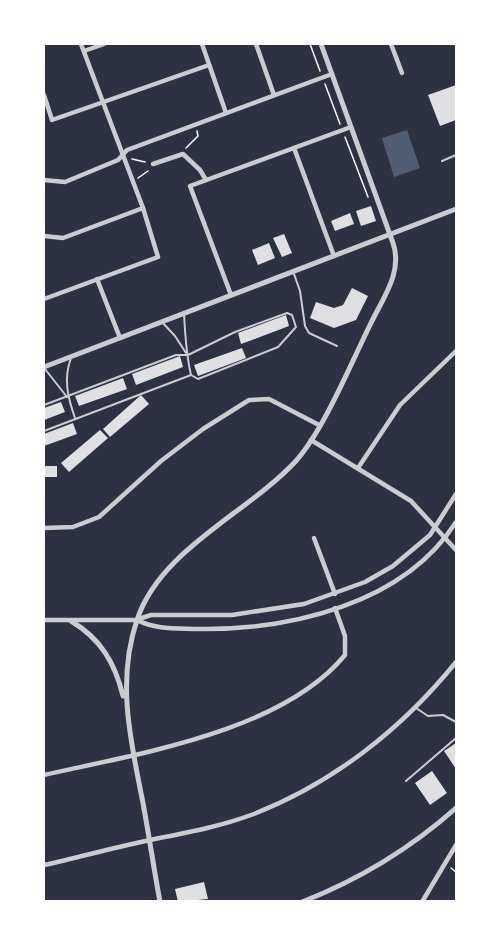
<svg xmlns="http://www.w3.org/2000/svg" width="500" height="945" viewBox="0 0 500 945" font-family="'Asap Condensed',sans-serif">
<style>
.water{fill:#4f5d75}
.building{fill:#e0e0e3}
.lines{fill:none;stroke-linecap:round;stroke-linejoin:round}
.path{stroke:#fff;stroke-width:1.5}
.service{stroke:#caccd0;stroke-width:2}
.minor{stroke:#caccd0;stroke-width:4.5}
.tertiary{stroke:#caccd0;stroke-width:5}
</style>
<rect width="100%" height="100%" fill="#2d3142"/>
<polygon class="water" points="407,130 420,168 394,177 382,138"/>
<g class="building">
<polygon points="456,85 456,120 440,126 428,95"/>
<polygon points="371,206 376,221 361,226 356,211"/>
<polygon points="350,213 354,224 335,231 331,221"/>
<polygon points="284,234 292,253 282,257 273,238"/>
<polygon points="269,243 275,258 258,265 252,250"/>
<polygon points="352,288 368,296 356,320 334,328 310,318 316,302 334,308 343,305"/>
<polygon points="286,315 289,326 241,344 238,333"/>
<polygon points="242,348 246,358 198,376 194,365"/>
<polygon points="180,356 183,367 136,385 132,374"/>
<polygon points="123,378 127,389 79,406 75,396"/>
<polygon points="141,395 149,404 110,437 103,429"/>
<polygon points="61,402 65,412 44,420 44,408"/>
<polygon points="73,423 77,434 44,446 44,434"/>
<polygon points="100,430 108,438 69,472 61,463"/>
<rect x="44" y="466" width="13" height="11"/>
<polygon points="456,743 456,769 444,751"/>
<polygon points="432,771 447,793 430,805 415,783"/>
<polygon points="204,882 208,899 178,902 175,889"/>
</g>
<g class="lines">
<g class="path">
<polyline points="310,44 320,71"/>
<polyline points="325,84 340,124"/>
<polyline points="345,137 368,197"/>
<polyline points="186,148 198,136 197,131"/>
<polyline points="132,159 145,162"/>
<polyline points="138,178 148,171"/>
<polyline points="451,868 456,872"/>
</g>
<g class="service">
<polyline points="442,161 456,155"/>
<polyline points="294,274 300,291 305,326 309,333 337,346"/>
<polyline points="162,322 175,336 186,353"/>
<path d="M 71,358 C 63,379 68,398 75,418"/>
<polyline points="45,369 67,397"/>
<path d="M 44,405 L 176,355 L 188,355 L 235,332 L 287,313 L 292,315 L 296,327 L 278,347 L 198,379 L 191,375 C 186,354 185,334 184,313"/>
<polyline points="44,431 191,375"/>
<polyline points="416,708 428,716 443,715 456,722"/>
<polyline points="406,781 456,738"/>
</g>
<g class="minor">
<polyline points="202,44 226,113"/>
<polyline points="256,44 274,95"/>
<polyline points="391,44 402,73"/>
<polyline points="84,51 104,44"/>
<polyline points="44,95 52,120 209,65"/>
<polyline points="294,148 334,256"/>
<polyline points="153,164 183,154 200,170 206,180"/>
<polyline points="44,180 65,182 118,160 127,150 332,74"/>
<polyline points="44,236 63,238 143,208"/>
<polyline points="97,279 120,338"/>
<polyline points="231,295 190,186 351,127"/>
<polyline points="44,299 158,257 143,208 81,44"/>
<polyline points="311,440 411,501 456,550"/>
<polyline points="358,468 400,405 456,351"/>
<polyline points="44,528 73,527 99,517 161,461 203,429 249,400 269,399 319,425"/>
<polyline points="314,538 335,594"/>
<polyline points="44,620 136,620 151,615 232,615 304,604 365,582 393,566 430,535 456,494"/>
<path d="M 137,620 C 156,630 177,628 199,629 C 290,630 404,604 456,522"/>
<path d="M 44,775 C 136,754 282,732 345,655 L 345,636 L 335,608"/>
<path d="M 44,865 C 76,858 108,849 141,842 C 178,834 216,828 251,815 C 332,784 402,729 456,662"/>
<polyline points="422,902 456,845"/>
</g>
<g class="tertiary">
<polyline points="44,367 456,209"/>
<path d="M 71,621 C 101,639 115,663 123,696"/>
<path d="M 160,902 C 154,869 149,836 143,803 C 131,742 116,682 137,620 C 160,550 246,514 295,462 C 324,430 351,363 371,323 C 383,298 403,272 393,243 L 321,44"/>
<path d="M 302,902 C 358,880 411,848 456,808"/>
</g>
</g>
<rect width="500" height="945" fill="none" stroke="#ffffff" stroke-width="90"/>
</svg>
